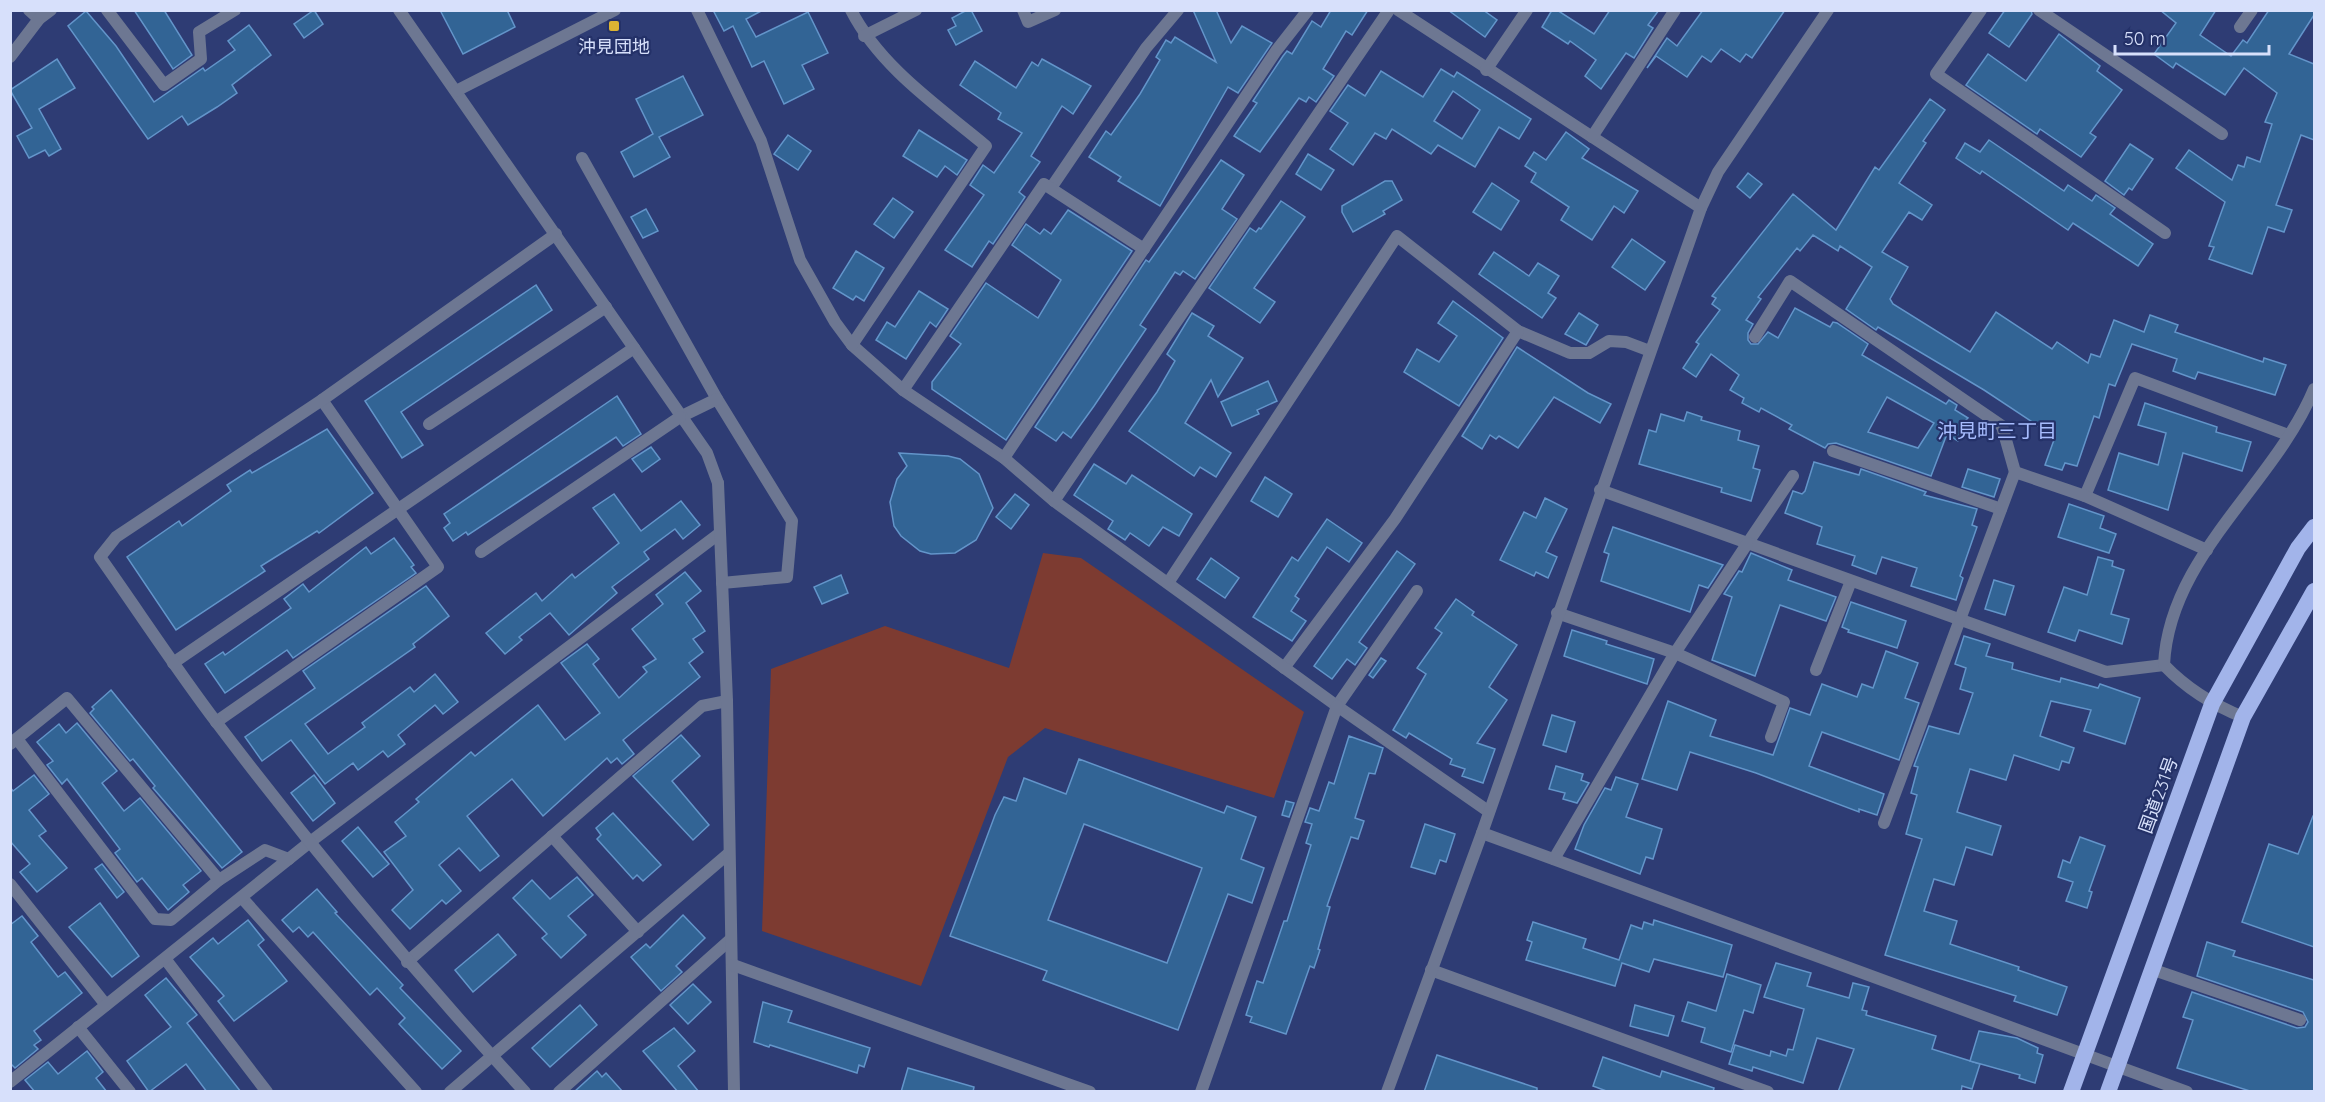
<svg xmlns="http://www.w3.org/2000/svg" width="2325" height="1102" viewBox="0 0 2325 1102" font-family="Quicksand,'Noto Sans JP',sans-serif">
<style>
.green{fill:#7d3b31}
.building{fill:#326495;stroke:#6395ca;stroke-width:1.5;fill-rule:evenodd}
.lines{fill:none;stroke-linecap:round;stroke-linejoin:round}
.service{stroke:#6d7792;stroke-width:12}
.minor{stroke:#6d7792;stroke-width:12}
.tertiary{stroke:#6d7792;stroke-width:12}
.trunk{stroke:#a2b4ea;stroke-width:16}
.poi-dot{fill:#dbb333;stroke:#243168;stroke-width:2}
.labels{text-anchor:middle;dominant-baseline:central;stroke-width:4.5;stroke-linejoin:round;paint-order:stroke}
.poi-label{font-size:18px;fill:#d7e0fb;stroke:#243168}
.street-label{font-size:18px;fill:#d7e0fb;stroke:#243168}
.neighbourhood-label{font-size:20px;fill:#a7bcfe;stroke:#243168}
</style>
<rect width="100%" height="100%" fill="#2e3c74"/>
<polygon class="green" points="1043,553 1081,558 1304,712 1274,798 1045,728 1008,757 921,986 762,931 771,669 885,626 1009,668"/>
<g class="building">
<polygon points="134,10 164,10 192,55 173,69"/>
<polygon points="314,10 323,24 304,38 294,24"/>
<polygon points="440,10 507,10 515,27 463,54"/>
<polygon points="713,10 763,10 746,19 756,37 808,12 828,53 802,65 814,89 784,104 764,61 752,67 733,26 724,31"/>
<polygon points="967,10 971,10 982,31 956,45 948,30 956,26 952,18"/>
<polygon points="1193,10 1216,10 1231,43 1242,26 1272,43 1238,93 1228,87 1160,206 1118,181 1121,177 1089,157 1106,131 1111,135 1140,94 1160,60 1156,57 1166,40 1171,43 1175,37 1216,62"/>
<polygon points="1331,10 1368,10 1352,35 1346,31 1323,69 1334,76 1316,102 1309,97 1306,102 1299,98 1260,152 1234,136 1257,103 1253,101 1283,56 1287,51 1292,54 1312,21 1321,27"/>
<polygon points="1448,10 1483,10 1497,20 1485,37"/>
<polygon points="1552,10 1557,10 1594,34 1610,10 1659,10 1648,25 1653,28 1634,58 1626,53 1601,89 1585,76 1596,60 1570,41 1568,44 1542,27"/>
<polygon points="1703,10 1785,10 1752,58 1746,54 1740,62 1721,49 1711,62 1702,56 1687,77 1656,56 1647,68 1667,38 1677,46"/>
<polygon points="2005,10 2031,10 2032,14 2009,47 1989,33"/>
<polygon points="2160,10 2216,10 2200,35 2231,56 2243,40 2247,43 2269,10 2314,10 2314,15 2289,54 2314,64 2314,140 2301,135 2276,205 2292,210 2284,232 2268,227 2252,274 2209,259 2214,247 2209,246 2225,202 2176,168 2189,150 2232,180 2238,165 2244,167 2247,157 2260,162 2272,124 2265,122 2277,93 2244,68 2225,95 2176,63 2173,68 2154,54 2176,23"/>
<polygon points="86,11 116,46 154,102 203,68 205,71 235,50 228,41 249,25 271,55 232,85 237,93 217,107 188,125 182,116 148,139 68,26"/>
<polygon points="2059,34 2100,66 2097,71 2122,90 2090,133 2096,137 2081,157 2040,129 2037,134 1966,85 1988,54 2026,81"/>
<polygon points="57,59 75,88 39,109 61,149 49,156 45,150 29,158 17,136 32,128 10,90"/>
<polygon points="1042,59 1091,86 1073,114 1062,106 1031,156 1040,162 1019,192 1025,197 993,244 989,241 972,267 945,250 984,195 970,185 983,165 994,173 1022,133 998,119 1001,113 960,85 975,61 1016,88 1032,62 1038,66"/>
<path d="M 1441,69 L 1454,77 L 1457,72 L 1531,119 L 1519,139 L 1499,127 L 1475,167 L 1438,145 L 1431,154 L 1392,129 L 1386,139 L 1375,133 L 1353,165 L 1330,149 L 1348,123 L 1330,111 L 1348,85 L 1365,96 L 1381,71 L 1423,97 ZM 1453,91 L 1480,110 L 1462,139 L 1434,121 Z"/>
<polygon points="683,76 703,115 659,137 670,157 634,177 621,152 653,134 636,99"/>
<path d="M 1930,99 L 1945,110 L 1923,141 L 1926,143 L 1899,183 L 1932,205 L 1922,220 L 1909,212 L 1882,252 L 1908,267 L 1890,299 L 1893,304 L 1970,352 L 1996,312 L 2052,349 L 2057,342 L 2088,363 L 2091,354 L 2100,357 L 2114,320 L 2144,332 L 2150,315 L 2178,325 L 2175,332 L 2263,362 L 2264,358 L 2286,365 L 2275,395 L 2198,372 L 2195,379 L 2173,371 L 2177,359 L 2132,344 L 2115,386 L 2109,384 L 2099,418 L 2094,416 L 2077,466 L 2065,463 L 2062,470 L 2045,465 L 2055,437 L 1984,390 L 1878,327 L 1876,330 L 1846,309 L 1872,267 L 1840,246 L 1838,251 L 1813,235 L 1800,251 L 1797,248 L 1758,297 L 1761,299 L 1746,320 L 1753,324 L 1748,333 L 1748,340 L 1751,344 L 1758,344 L 1768,332 L 1778,338 L 1795,308 L 1830,327 L 1833,322 L 1837,323 L 1868,344 L 1862,355 L 1946,404 L 1949,400 L 1957,405 L 1955,410 L 1968,418 L 1966,420 L 1970,422 L 1958,441 L 1947,434 L 1931,476 L 1836,443 L 1828,444 L 1825,448 L 1789,429 L 1792,425 L 1761,408 L 1759,412 L 1742,403 L 1744,398 L 1730,390 L 1739,375 L 1711,354 L 1696,377 L 1683,368 L 1699,344 L 1696,342 L 1720,310 L 1712,304 L 1716,298 L 1712,296 L 1793,194 L 1836,230 L 1875,167 L 1879,170 ZM 1887,397 L 1934,423 L 1918,448 L 1868,432 Z"/>
<polygon points="919,130 967,160 957,175 945,166 937,177 903,156"/>
<polygon points="1566,132 1589,149 1582,158 1638,191 1624,213 1614,206 1592,240 1561,220 1569,207 1531,182 1536,173 1525,166 1534,152 1546,160"/>
<polygon points="788,135 811,151 798,170 774,154"/>
<polygon points="1989,140 2064,191 2068,185 2092,201 2096,195 2115,208 2110,214 2153,244 2138,266 2073,223 2068,230 1982,171 1980,174 1956,158 1965,143 1980,152"/>
<polygon points="2130,144 2153,159 2132,190 2129,188 2124,195 2105,181"/>
<polygon points="1308,154 1334,170 1321,190 1296,174"/>
<polygon points="1221,160 1244,175 1222,209 1237,219 1195,279 1183,271 1180,275 1175,272 1140,325 1146,329 1094,406 1071,438 1063,432 1056,441 1035,427 1146,260 1149,262"/>
<polygon points="1748,173 1762,184 1750,198 1737,187"/>
<polygon points="1385,181 1392,181 1402,200 1383,211 1385,214 1353,232 1342,212 1342,206"/>
<polygon points="1492,183 1519,201 1501,230 1473,212"/>
<polygon points="893,198 913,212 894,238 874,224"/>
<polygon points="1281,201 1305,217 1254,288 1275,302 1260,323 1209,288 1250,228 1256,232 1259,228 1261,229"/>
<polygon points="646,209 658,231 643,238 631,217"/>
<polygon points="1068,210 1132,251 1006,440 932,389 932,382 961,344 950,336 986,283 1038,318 1061,280 1012,245 1026,224 1040,234 1044,229 1051,234"/>
<polygon points="1632,239 1665,262 1645,290 1612,267"/>
<polygon points="856,251 884,268 864,301 856,296 853,300 833,288"/>
<polygon points="1494,252 1529,276 1538,263 1559,276 1548,293 1556,298 1542,318 1479,274"/>
<polygon points="536,285 552,310 401,412 423,445 402,458 365,401"/>
<polygon points="919,291 948,309 936,327 930,322 906,359 876,340 887,322 895,327"/>
<polygon points="1453,301 1503,338 1459,406 1404,372 1417,349 1439,362 1457,336 1438,323"/>
<polygon points="1192,313 1214,326 1208,336 1243,358 1218,397 1211,380 1185,423 1231,453 1216,477 1200,467 1194,476 1129,431 1157,392 1175,361 1167,354"/>
<polygon points="1579,313 1598,325 1586,345 1565,334"/>
<polygon points="1517,347 1588,393 1611,404 1600,423 1554,397 1518,448 1499,436 1496,439 1490,435 1482,449 1462,436"/>
<polygon points="1268,381 1277,401 1257,410 1259,414 1232,426 1221,402"/>
<polygon points="617,396 641,434 623,446 616,437 468,535 466,532 453,541 444,528 450,523 444,514"/>
<polygon points="2145,403 2217,427 2216,432 2251,442 2242,471 2183,453 2168,510 2108,490 2119,453 2158,465 2166,433 2138,425"/>
<polygon points="1687,412 1702,417 1701,420 1740,431 1738,440 1759,446 1753,468 1760,470 1751,501 1721,492 1722,488 1639,464 1649,430 1656,432 1661,414 1684,421"/>
<polygon points="327,429 373,493 319,533 317,531 261,566 265,571 176,630 127,557 179,521 182,526 231,491 227,485 250,470 252,473"/>
<polygon points="651,447 660,459 642,472 632,459"/>
<polygon points="899,453 948,456 960,459 979,474 993,508 976,540 955,553 931,554 920,551 901,536 894,526 890,502 897,479 907,466"/>
<polygon points="1814,462 1859,475 1861,469 1926,492 1924,495 1977,509 1972,525 1977,527 1960,576 1963,578 1956,600 1911,586 1917,568 1882,557 1876,574 1852,565 1855,556 1817,544 1822,527 1785,513 1793,491 1802,494 1805,491"/>
<polygon points="1094,464 1126,484 1132,475 1192,514 1179,536 1163,527 1149,546 1130,533 1125,540 1108,529 1113,521 1074,495"/>
<polygon points="1968,469 2000,479 1994,497 1962,487"/>
<polygon points="1265,477 1292,494 1278,517 1251,501"/>
<polygon points="614,494 641,531 681,501 700,525 683,539 675,529 644,552 649,559 612,587 617,593 569,635 550,613 519,637 522,640 505,654 486,633 536,593 542,601 572,574 575,578 619,543 593,508"/>
<polygon points="1015,494 1029,505 1011,529 996,517"/>
<polygon points="1545,498 1567,509 1546,552 1557,557 1548,578 1536,572 1534,576 1500,560 1524,512 1536,518"/>
<polygon points="2069,504 2104,516 2100,528 2116,534 2109,553 2058,537"/>
<polygon points="1327,519 1362,543 1349,562 1327,547 1295,596 1299,599 1291,611 1306,621 1292,641 1253,617 1292,557 1298,561"/>
<polygon points="1613,527 1723,565 1708,588 1699,585 1690,612 1601,581 1609,554 1604,552"/>
<polygon points="394,538 414,565 411,567 416,573 293,658 287,650 225,693 205,664 223,652 225,655 291,608 284,599 303,584 309,592 366,547 371,554"/>
<polygon points="1397,551 1415,564 1359,642 1367,648 1355,665 1347,659 1332,679 1314,666"/>
<polygon points="1751,553 1792,570 1788,580 1836,597 1826,621 1780,605 1755,676 1712,660 1732,597 1724,594 1739,571 1742,572"/>
<polygon points="2098,557 2113,561 2112,566 2124,570 2111,614 2129,619 2122,644 2079,630 2075,641 2048,632 2064,587 2087,595"/>
<polygon points="1211,558 1239,578 1225,598 1197,579"/>
<polygon points="685,572 701,591 686,603 705,631 693,639 703,652 689,663 700,677 623,740 634,754 622,764 617,758 611,763 607,758 543,816 512,779 467,816 499,856 480,871 459,848 439,865 461,891 446,904 442,900 410,929 392,910 413,890 384,852 406,836 395,822 419,802 416,799 471,752 475,756 538,705 565,740 600,713 561,663 587,644 599,659 593,664 619,698 647,672 643,667 656,659 632,629 663,604 656,595"/>
<polygon points="841,575 848,593 822,604 814,587"/>
<polygon points="1994,580 2014,586 2005,615 1985,609"/>
<polygon points="426,586 449,616 413,644 415,647 305,724 328,754 365,727 362,723 410,687 414,692 435,674 458,702 443,714 435,705 398,735 405,744 388,757 383,751 358,770 353,763 325,784 291,740 262,761 245,737 315,688 303,671"/>
<polygon points="1456,599 1474,612 1472,615 1517,645 1489,687 1507,700 1477,743 1495,749 1483,783 1462,776 1465,769 1450,764 1452,759 1409,733 1406,738 1393,730 1426,674 1417,668 1442,633 1435,628"/>
<polygon points="1851,602 1906,621 1897,648 1848,632 1849,630 1842,627"/>
<polygon points="1572,630 1607,641 1606,644 1654,659 1647,684 1564,656"/>
<polygon points="1964,636 1990,644 1986,656 2013,663 2012,669 2060,682 2061,678 2098,688 2100,684 2140,698 2125,744 2084,731 2091,710 2051,701 2040,736 2074,748 2069,763 2062,761 2059,770 2014,755 2006,780 1970,769 1957,812 2001,826 1992,855 1966,847 1954,885 1934,879 1924,911 1957,921 1950,944 2019,967 2018,970 2067,987 2057,1015 2014,1001 2016,996 1885,955 1922,839 1906,834 1917,795 1911,793 1918,767 1914,766 1929,726 1959,734 1973,693 1960,689 1966,668 1955,664"/>
<polygon points="1886,651 1918,663 1905,698 1919,703 1899,760 1822,732 1809,766 1884,794 1877,815 1859,809 1859,812 1756,773 1690,752 1677,790 1642,779 1668,701 1716,720 1710,736 1773,755 1790,708 1810,715 1822,684 1857,697 1862,684 1873,688"/>
<polygon points="1381,658 1386,661 1373,678 1369,675"/>
<polygon points="111,690 242,852 222,868 153,788 155,786 133,759 130,761 90,713 94,709 92,707"/>
<polygon points="1552,715 1575,722 1566,752 1543,745"/>
<polygon points="77,723 117,771 102,783 124,811 140,798 201,871 183,885 189,892 168,910 142,878 137,882 115,853 120,849 67,779 62,784 47,765 53,761 37,742 59,724 66,733"/>
<polygon points="681,735 700,756 672,781 709,825 693,840 633,776"/>
<polygon points="1349,736 1383,748 1375,774 1369,773 1355,818 1364,821 1358,839 1351,837 1327,906 1330,907 1318,949 1320,950 1314,968 1310,966 1286,1034 1250,1022 1252,1017 1246,1015 1257,981 1263,983 1284,921 1287,921 1311,845 1306,843 1312,824 1305,822 1310,808 1319,811 1329,782 1334,784"/>
<path d="M 1079,759 L 1224,813 L 1227,806 L 1256,817 L 1241,859 L 1264,868 L 1252,903 L 1228,894 L 1178,1030 L 1043,980 L 1047,971 L 950,936 L 995,815 L 1004,797 L 1016,801 L 1024,778 L 1066,794 ZM 1084,824 L 1202,868 L 1167,963 L 1048,920 Z"/>
<polygon points="1556,766 1583,774 1581,780 1589,783 1577,803 1563,799 1565,793 1549,789"/>
<polygon points="34,775 49,794 29,810 46,831 39,836 67,868 37,892 20,872 30,864 10,841 10,787 13,791"/>
<polygon points="314,775 335,803 313,821 291,793"/>
<polygon points="1616,777 1638,784 1626,817 1662,829 1653,859 1646,857 1640,874 1575,849 1584,825 1605,788 1611,790"/>
<polygon points="1286,801 1294,803 1289,817 1282,815"/>
<polygon points="613,813 661,865 643,881 637,875 633,879 597,839 601,835 596,828"/>
<polygon points="2313,816 2314,816 2314,947 2242,922 2269,844 2298,854"/>
<polygon points="1425,824 1455,834 1446,862 1440,860 1435,874 1411,867"/>
<polygon points="358,827 389,864 373,877 342,841"/>
<polygon points="2080,837 2105,846 2089,891 2092,892 2087,908 2066,901 2073,882 2058,877 2063,860 2070,863"/>
<polygon points="102,864 124,892 117,898 95,869"/>
<polygon points="577,877 593,895 568,916 586,935 561,958 542,938 547,934 513,898 532,880 550,899"/>
<polygon points="317,889 337,912 335,913 403,985 400,988 461,1051 442,1069 399,1024 405,1018 377,988 370,995 313,932 308,937 299,927 293,932 282,920"/>
<polygon points="100,903 139,956 112,977 69,927"/>
<polygon points="683,915 705,938 676,966 682,972 661,991 631,957 646,944 650,948"/>
<polygon points="22,916 38,936 31,942 58,977 65,972 82,993 34,1031 41,1040 34,1045 38,1049 15,1068 10,1063 10,925"/>
<polygon points="248,920 264,940 258,945 287,981 234,1021 218,1001 224,996 190,957 213,938 218,944"/>
<polygon points="1654,920 1732,945 1723,977 1654,959 1649,972 1622,963 1615,986 1526,960 1532,942 1527,940 1533,922 1586,939 1583,948 1619,960 1631,925 1642,929 1644,922 1653,925"/>
<polygon points="498,934 516,955 473,992 455,970"/>
<polygon points="2207,942 2235,951 2233,956 2314,980 2314,1092 2253,1092 2177,1068 2193,1020 2183,1017 2192,992 2297,1028 2305,1027 2308,1022 2303,1012 2197,976"/>
<polygon points="1776,963 1811,973 1807,986 1849,998 1853,983 1869,987 1862,1010 1867,1011 1866,1015 1936,1036 1932,1049 1980,1064 1972,1089 1962,1086 1961,1092 1838,1092 1854,1049 1817,1038 1803,1083 1753,1067 1752,1071 1729,1064 1735,1045 1770,1056 1771,1051 1786,1056 1788,1049 1793,1050 1804,1009 1764,997"/>
<polygon points="1727,974 1761,985 1753,1013 1744,1010 1731,1052 1701,1042 1705,1028 1682,1021 1688,1002 1716,1011"/>
<polygon points="166,978 197,1015 187,1023 241,1092 207,1092 186,1064 149,1092 127,1061 171,1027 145,995"/>
<polygon points="693,984 711,1002 688,1024 670,1005"/>
<polygon points="763,1002 792,1011 788,1022 870,1048 864,1067 859,1065 857,1073 770,1045 769,1047 754,1042"/>
<polygon points="580,1005 597,1025 550,1067 532,1048"/>
<polygon points="1635,1005 1674,1016 1668,1036 1630,1026"/>
<polygon points="674,1028 695,1051 678,1066 699,1092 678,1092 643,1051"/>
<polygon points="1979,1031 2017,1038 2038,1048 2037,1053 2043,1055 2035,1083 2019,1078 2020,1075 1970,1061"/>
<polygon points="87,1051 103,1072 96,1078 107,1092 35,1092 25,1080 48,1062 58,1074"/>
<polygon points="1437,1055 1537,1088 1537,1092 1424,1092"/>
<polygon points="1603,1057 1660,1077 1662,1071 1714,1088 1713,1092 1609,1092 1593,1086"/>
<polygon points="908,1068 974,1087 973,1092 901,1092"/>
<polygon points="597,1071 602,1077 606,1073 623,1092 574,1092"/>
</g>
<g class="lines">
<g class="service">
<polyline points="1023,10 1028,22 1055,10"/>
<polyline points="2240,27 2252,10"/>
<polyline points="582,158 717,399 792,521 787,577 722,583"/>
<polyline points="1755,337 1790,281 2002,426 2015,472"/>
<polyline points="680,417 717,399"/>
<polyline points="429,424 606,307"/>
<polyline points="1833,451 2001,509"/>
<polyline points="1747,544 1793,476"/>
<polyline points="1168,583 1397,236 1518,331 1570,353 1589,353 1609,341 1626,342 1650,351"/>
<polyline points="1557,613 1675,653 1784,702 1771,737"/>
<polyline points="1284,668 1395,519 1518,331"/>
<polyline points="1816,670 1851,581"/>
<polyline points="1337,706 1417,591"/>
<polyline points="17,739 155,919 171,920 219,880 265,850 289,859"/>
<polyline points="10,744 67,698 219,880"/>
<polyline points="552,836 638,932"/>
<polyline points="242,898 416,1092"/>
</g>
<g class="minor">
<polyline points="29,10 39,19"/>
<polyline points="107,10 164,85 201,59 199,32 235,10"/>
<polyline points="399,10 707,453 718,483"/>
<polyline points="697,10 761,141 800,260 835,322 852,345 903,390 1004,458 1054,501 1337,706 1488,811"/>
<path d="M 851,10 C 880,67 938,106 986,146 L 852,345"/>
<polyline points="1398,10 1701,208"/>
<polyline points="1981,10 1936,74 2165,233"/>
<polyline points="2039,10 2222,134"/>
<polyline points="864,36 916,10"/>
<polyline points="10,57 39,19 51,10"/>
<polyline points="1486,70 1527,10"/>
<polyline points="456,91 615,10"/>
<polyline points="1592,137 1675,10"/>
<polyline points="1051,188 1146,48 1178,10"/>
<polyline points="903,390 1044,184 1144,249"/>
<polyline points="1004,458 1276,51 1308,10"/>
<polyline points="1600,490 2106,672 2164,665"/>
<polyline points="2085,496 2135,378 2288,435"/>
<polyline points="1054,501 1389,10"/>
<polyline points="481,552 680,417"/>
<polyline points="173,663 634,348"/>
<polyline points="216,722 438,567 322,400"/>
<polyline points="1884,823 2015,472 2085,496 2207,550"/>
<polyline points="1482,833 2187,1092"/>
<polyline points="1554,859 1675,653 1747,544"/>
<polyline points="10,884 106,1005"/>
<polyline points="166,960 267,1092"/>
<polyline points="407,962 702,706 727,701"/>
<polyline points="2151,969 2300,1020"/>
<polyline points="1431,970 1768,1092"/>
<polyline points="78,1027 130,1092"/>
<polyline points="10,1082 310,842 720,533"/>
<polyline points="450,1092 728,854"/>
<path d="M 525,1092 C 416,974 314,851 217,723 C 176,669 139,612 100,557 L 116,537 L 322,400 L 556,234"/>
<polyline points="559,1092 731,939"/>
<polyline points="1201,1092 1337,706"/>
<polyline points="1387,1092 1482,833 1701,208 1718,172 1828,10"/>
</g>
<g class="tertiary">
<polyline points="718,483 727,701 734,1092"/>
<path d="M 2243,717 C 2213,705 2187,689 2164,665 C 2169,556 2274,485 2314,389"/>
<polyline points="733,965 1090,1092"/>
</g>
<g class="trunk">
<polyline points="2071,1092 2212,704 2298,548 2314,527"/>
<polyline points="2108,1092 2243,717 2314,591"/>
</g>
</g>
<rect class="poi-dot" x="608" y="20" width="12" height="12" rx="3"/>
<g class="labels">
<g class="poi-label">
<text x="614" y="46">沖見団地</text>
</g>
<g class="street-label">
<text transform="translate(2158 795) rotate(-70)">国道231号</text>
</g>
<g class="neighbourhood-label">
<text x="1997" y="430">沖見町三丁目</text>
</g>
</g>
<rect width="2325" height="1102" fill="none" stroke="#d7e0fb" stroke-width="24"/>
<path d="M2115 45v9h154v-9" fill="none" stroke="#d7e0fb" stroke-width="3"/>
<text x="2124" y="45" font-size="18" fill="#d7e0fb" stroke="#243168" stroke-width="4.5" paint-order="stroke">50 m</text>
</svg>
